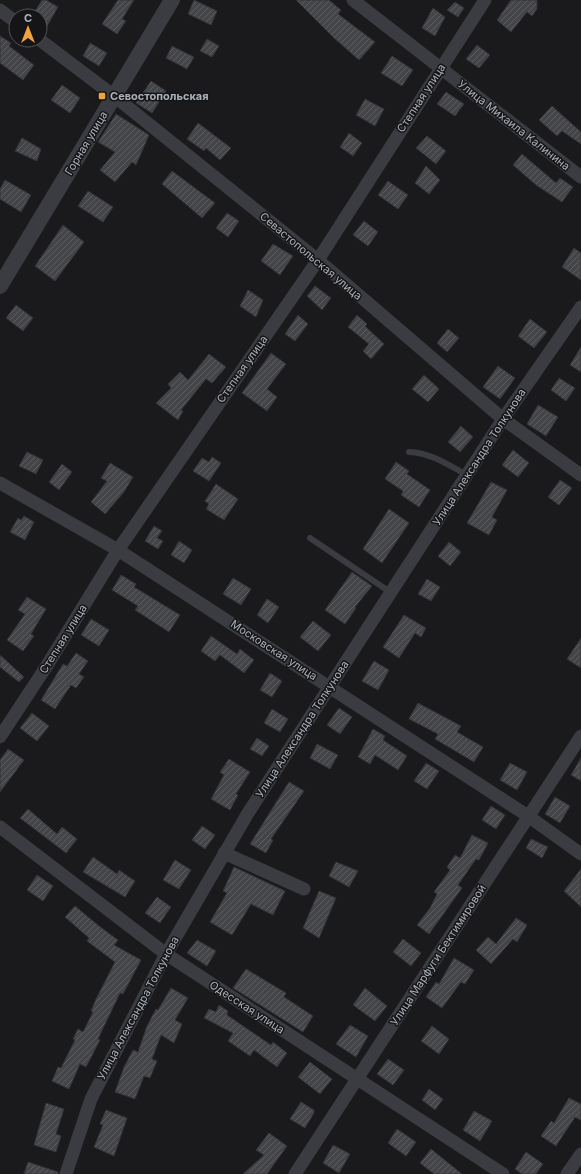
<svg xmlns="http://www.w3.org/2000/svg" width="581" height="1174" viewBox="0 0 581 1174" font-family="Inter,sans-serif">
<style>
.building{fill:url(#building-hatch);stroke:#343438}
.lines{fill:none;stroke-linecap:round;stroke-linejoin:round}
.service{stroke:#3b3c41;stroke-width:6}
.minor{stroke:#3b3c41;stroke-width:13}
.tertiary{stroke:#3b3c41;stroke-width:16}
.poi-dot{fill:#efa43e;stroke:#151517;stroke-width:1.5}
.labels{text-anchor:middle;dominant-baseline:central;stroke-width:3;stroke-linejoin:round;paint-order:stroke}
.poi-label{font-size:11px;font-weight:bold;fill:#acb2bb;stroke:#151517;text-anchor:start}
.street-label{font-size:11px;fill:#acb2bb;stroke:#151517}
</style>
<defs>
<pattern id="building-hatch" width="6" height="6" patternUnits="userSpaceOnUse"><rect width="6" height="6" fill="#444549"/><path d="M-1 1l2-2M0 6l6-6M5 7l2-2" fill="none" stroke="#5c5d61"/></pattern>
</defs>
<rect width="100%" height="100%" fill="#1a1a1c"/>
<g class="building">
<polygon points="42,0 46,0 58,7 43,33 40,32 40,16 32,16"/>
<polygon points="118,0 134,0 122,19 126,21 117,34 102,24"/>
<polygon points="194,0 217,11 211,25 188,14"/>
<polygon points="296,0 329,0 341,10 338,14 375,42 359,60 334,38"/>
<polygon points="511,0 537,0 537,9 532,16 527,12 511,32 497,20"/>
<polygon points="455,2 464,8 458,17 447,10"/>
<polygon points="433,8 445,17 435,36 422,28"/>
<polygon points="0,36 11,43 9,46 34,65 23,80 0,63"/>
<polygon points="207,39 219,46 212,57 200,51"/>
<polygon points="90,43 107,53 99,66 83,56"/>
<polygon points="477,45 490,55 479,68 466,59"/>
<polygon points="172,46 194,57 187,69 166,58"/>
<polygon points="392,56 413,70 402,86 381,73"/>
<polygon points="151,81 166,91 152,113 136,103"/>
<polygon points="62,85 80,98 70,113 51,100"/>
<polygon points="446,92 464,104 455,116 437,104"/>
<polygon points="365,99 384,109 375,126 356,115"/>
<polygon points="552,106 581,132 581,144 562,131 557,136 539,120"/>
<polygon points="116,114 149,135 136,165 132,162 115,182 100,170 115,152 98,142"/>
<polygon points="198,123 231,148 220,160 206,148 204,151 187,139"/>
<polygon points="349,133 362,143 353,156 340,147"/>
<polygon points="427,136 446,151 436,164 416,148"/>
<polygon points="22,138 41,149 37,161 15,151"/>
<polygon points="522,154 556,183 560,178 573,187 562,202 536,185 513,165"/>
<polygon points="426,166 440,180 429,194 415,183"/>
<polygon points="172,171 215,203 202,218 162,184"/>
<polygon points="5,180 31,195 21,212 0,199 0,189"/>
<polygon points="388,181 408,195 398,209 378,195"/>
<polygon points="88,191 113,207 103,222 78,206"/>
<polygon points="227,213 239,221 228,237 216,228"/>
<polygon points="364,221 378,232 368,246 353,235"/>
<polygon points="63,225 84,242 55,281 35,266"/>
<polygon points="273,244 293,256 280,275 261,261"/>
<polygon points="574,248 581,253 581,280 562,267"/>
<polygon points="315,286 331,298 322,310 307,296"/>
<polygon points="248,290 263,300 256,317 240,306"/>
<polygon points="16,305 33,318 23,331 6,318"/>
<polygon points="298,315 308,324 295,341 285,334"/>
<polygon points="357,315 367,324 365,326 384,344 371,359 363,351 369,344 348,327"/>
<polygon points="530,319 547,332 534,348 518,336"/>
<polygon points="448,329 459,338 447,352 437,343"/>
<polygon points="581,347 581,372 570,365"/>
<polygon points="271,353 286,364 267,389 277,397 267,411 242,393"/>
<polygon points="209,354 226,367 212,383 206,379 181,410 183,411 178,420 156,403 171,388 168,384 180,372 188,380"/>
<polygon points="498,366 515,378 500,399 483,387"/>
<polygon points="424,375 439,389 428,402 412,389"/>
<polygon points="559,378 575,388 566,401 551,390"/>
<polygon points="538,405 558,417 546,436 527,424"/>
<polygon points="461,426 473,437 460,452 448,442"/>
<polygon points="513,450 529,463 518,477 502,465"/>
<polygon points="27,452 43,460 36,474 19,466"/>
<polygon points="212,457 221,463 209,481 193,471 202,458 209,462"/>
<polygon points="396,462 409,471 407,474 430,490 419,507 401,495 403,491 385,479"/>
<polygon points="110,463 133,477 124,492 105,514 91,502 107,481 101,478"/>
<polygon points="62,464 72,472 59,490 49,482"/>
<polygon points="560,480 572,488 559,505 548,497"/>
<polygon points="491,482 507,490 492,517 497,520 489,535 467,523"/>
<polygon points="216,484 238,499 224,520 206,509 209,504 205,501"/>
<polygon points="389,509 409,523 382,563 363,549"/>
<polygon points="24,516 34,522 25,540 10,532 18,518 21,520"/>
<polygon points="154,526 162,531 157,538 163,541 158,549 145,541"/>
<polygon points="179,541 192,550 184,563 171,555"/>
<polygon points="449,542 461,552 450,566 438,556"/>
<polygon points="352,572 372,586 355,607 356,608 345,624 325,610"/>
<polygon points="121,575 136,584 134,587 180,615 169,632 135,610 138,606 112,590"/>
<polygon points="233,578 251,589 241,605 223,594"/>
<polygon points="427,579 440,587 431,601 418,594"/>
<polygon points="27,597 46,609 31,634 34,636 23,651 7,640 25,614 18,610"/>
<polygon points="267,599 279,607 268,623 257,615"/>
<polygon points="404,615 426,628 421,637 415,633 399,658 383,647"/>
<polygon points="91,619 109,630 99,646 81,635"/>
<polygon points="313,621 331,635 318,651 300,637"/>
<polygon points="211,636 237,654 240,649 254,660 244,673 220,655 215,661 201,651"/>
<polygon points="581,638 581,668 567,659"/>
<polygon points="76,653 88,661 79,674 84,677 76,688 71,685 55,709 41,700 63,664 67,666"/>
<polygon points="0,655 24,677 19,682 0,667"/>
<polygon points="374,661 389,670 378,690 362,681"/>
<polygon points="270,673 282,681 272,697 260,690"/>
<polygon points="418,703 461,726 457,732 483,747 474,762 435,739 438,734 409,719"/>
<polygon points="339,708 352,717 340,734 327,725"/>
<polygon points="272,709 288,719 280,732 264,723"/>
<polygon points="32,713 49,726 37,741 20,728"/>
<polygon points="373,729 385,736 383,740 407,756 398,770 375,755 370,764 358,757"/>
<polygon points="257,738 269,746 262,756 250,749"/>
<polygon points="317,744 338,755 330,769 310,758"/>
<polygon points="8,749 24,760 0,792 0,760"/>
<polygon points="581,758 581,781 571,775"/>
<polygon points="229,759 250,772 236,794 238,795 230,810 211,799 224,775 220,772"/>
<polygon points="426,763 439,771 427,789 414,781"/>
<polygon points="510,763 527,772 517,790 500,780"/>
<polygon points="289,782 304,791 271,839 273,840 266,853 250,844"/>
<polygon points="555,797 570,806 560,823 545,814"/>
<polygon points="491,806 505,815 496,829 482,820"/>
<polygon points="28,809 57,834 62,827 77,839 66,853 20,818"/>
<polygon points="202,826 215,835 205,849 192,840"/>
<polygon points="472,835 488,843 479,860 476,859 458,885 462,888 429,934 417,925 430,908 437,894 434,892 450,870 447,867 455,855 460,858"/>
<polygon points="531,839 548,847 542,858 526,848"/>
<polygon points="93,857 117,874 119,870 135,881 125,897 83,872"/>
<polygon points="175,860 191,870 179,889 163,880"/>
<polygon points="336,862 358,871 349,887 329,876"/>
<polygon points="234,867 285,891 273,915 251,904 232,935 210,922 227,893 223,891"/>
<polygon points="581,869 581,907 564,891"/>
<polygon points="37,875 53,886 43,901 27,890"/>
<polygon points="319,891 336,898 319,938 303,928"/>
<polygon points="157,897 171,907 160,923 145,913"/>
<polygon points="75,906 99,926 118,940 114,945 141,960 123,994 120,993 98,1039 100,1040 86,1067 80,1064 69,1089 52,1081 58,1067 61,1068 75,1040 73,1039 78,1029 83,1032 93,1012 91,1011 96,999 115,962 87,941 89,938 65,917"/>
<polygon points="516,918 527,925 517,942 513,939 491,964 476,950 488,937 496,944"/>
<polygon points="403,939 421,953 411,966 393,952"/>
<polygon points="197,940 216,951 207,966 187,953"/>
<polygon points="454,958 474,970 465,984 461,982 442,1008 426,997 436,982 439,984"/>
<polygon points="246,969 286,993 284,997 313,1016 303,1032 233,988"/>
<polygon points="171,988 188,998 175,1020 182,1024 174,1043 161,1035 152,1059 157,1061 150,1078 144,1076 135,1099 115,1092 124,1067 133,1050 138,1052 147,1026 156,1009 158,1010"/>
<polygon points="365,988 387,1006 375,1021 353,1005"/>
<polygon points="219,1005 228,1011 227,1015 271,1045 273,1042 287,1053 277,1067 254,1050 250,1056 228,1041 233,1033 204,1018 209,1009 216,1012"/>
<polygon points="350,1025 368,1036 356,1057 336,1044"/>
<polygon points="432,1026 449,1039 439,1054 421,1041"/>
<polygon points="388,1059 404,1070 393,1085 377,1074"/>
<polygon points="310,1062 332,1079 320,1094 298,1077"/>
<polygon points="429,1089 443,1099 435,1110 422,1100"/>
<polygon points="569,1098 581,1104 581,1120 575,1117 556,1146 541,1136 551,1121 554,1123"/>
<polygon points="301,1102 314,1110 314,1113 305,1128 290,1119"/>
<polygon points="46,1103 64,1109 56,1134 61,1136 56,1152 34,1145"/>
<polygon points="106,1110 127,1118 114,1156 94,1147 103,1125 100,1124"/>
<polygon points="474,1111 492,1121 480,1141 463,1130"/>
<polygon points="397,1129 416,1142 406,1156 388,1143"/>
<polygon points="269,1133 287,1146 267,1174 243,1174 264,1155 256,1150"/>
<polygon points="333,1145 350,1154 339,1173 323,1163"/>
<polygon points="431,1149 462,1174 434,1174 420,1163"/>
<polygon points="526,1152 543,1164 536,1174 522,1174 515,1169"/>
<polygon points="28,1162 58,1172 58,1174 24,1174"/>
</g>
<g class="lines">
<g class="service">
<path d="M 409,452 C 431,453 447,464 467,475"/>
<polyline points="310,538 390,592"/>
</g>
<g class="minor">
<polyline points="353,0 581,177"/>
<polyline points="0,10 16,22"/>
<polyline points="40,40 114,96 318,260 503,419 581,475"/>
<polyline points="0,483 118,550 528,816 581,854"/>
<polyline points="0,737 46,667 118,550 318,260 485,0"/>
<polyline points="0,827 166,954 503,1174"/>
<polyline points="224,853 304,889"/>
<polyline points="66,1174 91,1099 166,954 248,813 503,419 581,307"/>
<polyline points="295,1174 581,736"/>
<polyline points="567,1174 581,1154"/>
</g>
<polyline class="tertiary" points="0,286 172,0"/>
</g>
<rect class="poi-dot" x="98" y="92" width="8" height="8" rx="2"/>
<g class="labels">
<g class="poi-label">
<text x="110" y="96">Севостопольская</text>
</g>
<g class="street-label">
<text transform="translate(421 98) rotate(-57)">Степная улица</text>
<text transform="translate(514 125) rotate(38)">Улица Михаила Калинина</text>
<text transform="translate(86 143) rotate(-59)">Горная улица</text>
<text transform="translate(311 256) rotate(40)">Севастопольская улица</text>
<text transform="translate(242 369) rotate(-55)">Степная улица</text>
<text transform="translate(479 457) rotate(-57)">Улица Александра Толкунова</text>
<text transform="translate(63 639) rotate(-58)">Степная улица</text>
<text transform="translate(274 650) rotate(33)">Московская улица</text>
<text transform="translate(302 729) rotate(-57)">Улица Александра Толкунова</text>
<text transform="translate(438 955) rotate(-57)">Улица Марфуги Бектимировой</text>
<text transform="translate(247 1007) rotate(33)">Одесская улица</text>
<text transform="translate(138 1008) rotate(-62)">Улица Александра Толкунова</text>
</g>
</g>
<g transform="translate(28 28)"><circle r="19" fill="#151517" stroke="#515459"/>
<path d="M0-3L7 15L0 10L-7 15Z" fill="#efa43e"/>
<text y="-6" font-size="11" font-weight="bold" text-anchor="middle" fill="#acb2bb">С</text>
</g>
</svg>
